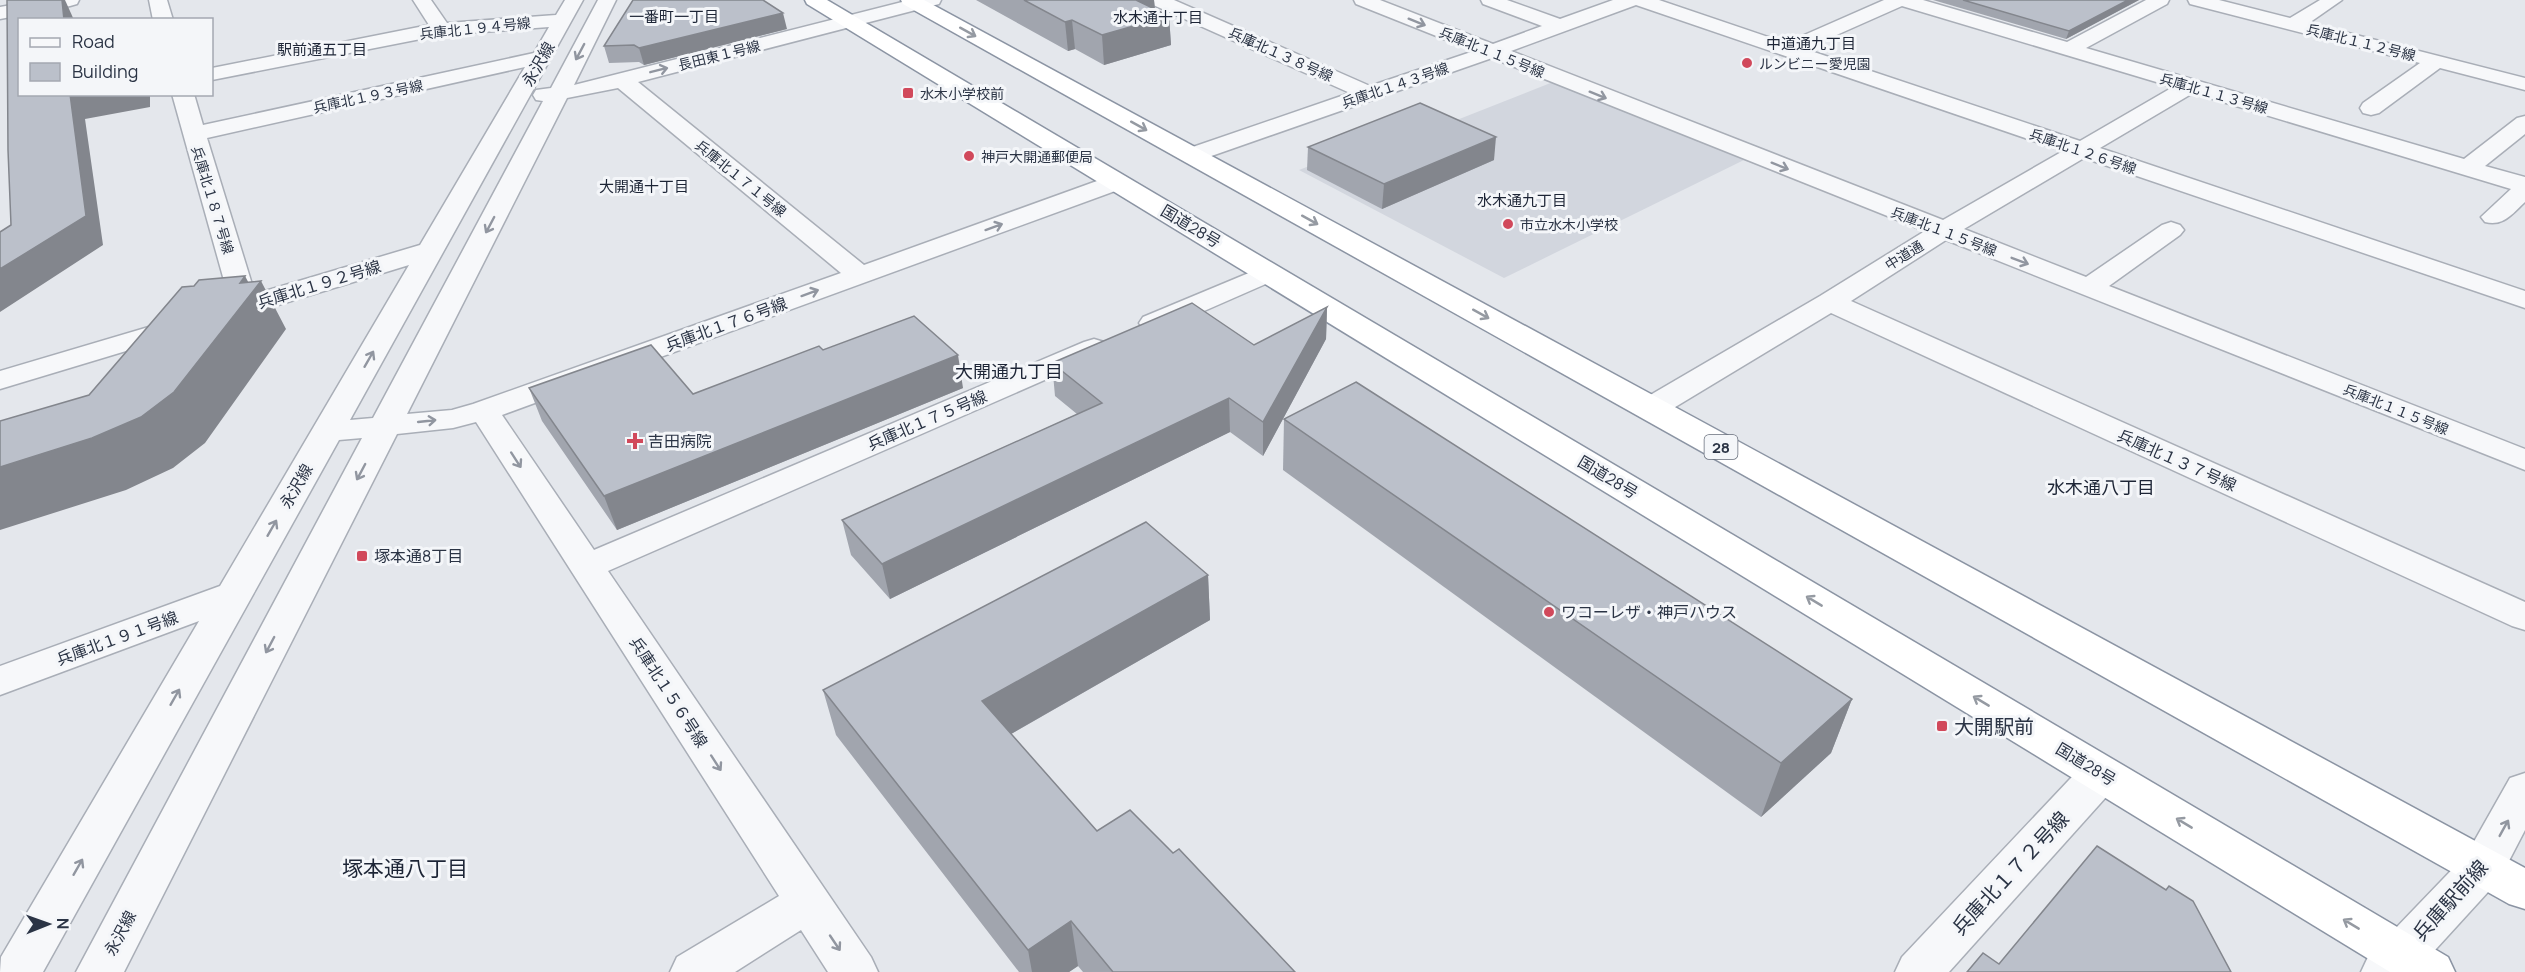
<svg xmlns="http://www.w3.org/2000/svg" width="2525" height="972" viewBox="0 0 2525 972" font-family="Manrope,'Noto Sans JP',sans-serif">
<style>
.built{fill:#d2d6de}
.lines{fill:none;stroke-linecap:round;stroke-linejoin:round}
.minor-casing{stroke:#a9aeb7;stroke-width:3}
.highway-casing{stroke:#8b94a3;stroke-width:3}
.minor{fill:#f7f8fa;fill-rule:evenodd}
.highway{fill:#fff;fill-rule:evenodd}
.wall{fill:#a1a5ae}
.shaded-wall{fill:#83868d}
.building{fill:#bbc0ca;stroke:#83868d;stroke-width:1.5}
.oneway{stroke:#9196a0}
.oneway2{stroke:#959aa2}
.poi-dot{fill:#d1495b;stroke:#f4f6f9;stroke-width:2}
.labels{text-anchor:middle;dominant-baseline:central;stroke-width:6;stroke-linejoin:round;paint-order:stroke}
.far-street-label{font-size:14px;fill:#2b3445;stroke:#f4f6f9}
.far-poi-label{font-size:14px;fill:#2b3445;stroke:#f4f6f9;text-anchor:start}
.far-neighbourhood-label{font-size:15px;fill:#1d2536;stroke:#f4f6f9}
.shield{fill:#f4f6f9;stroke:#676e7b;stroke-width:1.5}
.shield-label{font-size:15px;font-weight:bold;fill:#2b3445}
.street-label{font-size:16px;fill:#2b3445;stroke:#f4f6f9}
.poi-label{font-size:16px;fill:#2b3445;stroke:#f4f6f9;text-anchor:start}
.neighbourhood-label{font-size:18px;fill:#1d2536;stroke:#f4f6f9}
.near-poi-label{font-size:20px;fill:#2b3445;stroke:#f4f6f9;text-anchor:start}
.near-street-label{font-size:20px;fill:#2b3445;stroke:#f4f6f9}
.near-neighbourhood-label{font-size:21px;fill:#1d2536;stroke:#f4f6f9}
</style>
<rect width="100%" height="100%" fill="#e4e7ec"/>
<polygon class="built" points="1553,82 1744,160 1504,278 1299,170 1425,121 1439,127"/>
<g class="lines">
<g class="minor-casing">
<g id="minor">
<polygon points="39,0 79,0 77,4 70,6 0,19 0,7"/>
<polygon points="149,0 167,0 173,20 153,20"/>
<path d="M 413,0 L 431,0 L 447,23 L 556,15 L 565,0 L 583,0 L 350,420 L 373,418 L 543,101 L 536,100 L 533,95 L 536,90 L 551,88 L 598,0 L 616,0 L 574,85 L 910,0 L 941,0 L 939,4 L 638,82 L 864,265 L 1108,177 L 1117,175 L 1126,177 L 1129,182 L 1126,187 L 502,415 L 594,550 L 1084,342 L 1094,339 L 1104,342 L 1108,348 L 1104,354 L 608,571 L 871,957 L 878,972 L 828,972 L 801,930 L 735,972 L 670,972 L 677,957 L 779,896 L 476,422 L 453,428 L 397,434 L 124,972 L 76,972 L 362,438 L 339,440 L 43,972 L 0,972 L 1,957 L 199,621 L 0,695 L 0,666 L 220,586 L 409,265 L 239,317 L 229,319 L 219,317 L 215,311 L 219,305 L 230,302 L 172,94 L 194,94 L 203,125 L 534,53 L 549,27 L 441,35 L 212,80 L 212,68 L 429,25 ZM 525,67 L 420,245 L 255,294 L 207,138 ZM 618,88 L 841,273 L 473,404 L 452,410 L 407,414 L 567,98 Z"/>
<path d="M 1149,0 L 1174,0 L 1370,86 L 1474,51 L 1356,4 L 1354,0 L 1380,0 L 1493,44 L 1542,26 L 1483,4 L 1481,0 L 1507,0 L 1560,19 L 1613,0 L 1659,0 L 1786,43 L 1884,0 L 1923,0 L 2067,42 L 2146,0 L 2169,0 L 2167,4 L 2086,48 L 2464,159 L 2517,118 L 2525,116 L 2525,134 L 2485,166 L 2525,177 L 2525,202 C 2512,214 2503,227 2485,222 L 2481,217 L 2511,189 L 2193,93 L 2100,148 L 2525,291 L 2525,308 L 2084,158 L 1964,229 L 2086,277 L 2162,225 L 2171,222 L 2180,225 L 2184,230 L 2180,235 L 2109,286 L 2525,449 L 2525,470 L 1946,240 L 1851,301 L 2525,602 L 2525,630 L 2512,626 L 1831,313 L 1662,415 L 1651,417 L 1640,415 L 1636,408 L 1640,401 L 1820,296 L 1925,231 L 1492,58 L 1200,160 L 1192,162 L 1184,160 L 1180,155 L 1184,150 L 1350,93 L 1151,4 ZM 1636,5 L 2063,151 L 1943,220 L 1511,51 ZM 1902,6 L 2173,87 L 2080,141 L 1805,49 Z"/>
<polygon points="2188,0 2219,0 2290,18 2320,0 2342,0 2309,23 2525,78 2525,90 2440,68 2379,113 2371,115 2363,113 2360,108 2363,103 2420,63 2190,4"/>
<polygon points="1268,265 1277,267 1281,273 1277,279 1163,329 1153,331 1143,329 1139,323 1143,317"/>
<polygon points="179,318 189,320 193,326 189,332 0,389 0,371"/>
<polygon points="2101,758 2116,762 2122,774 2116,786 1949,972 1895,972 1902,957 2086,762"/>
<polygon points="2525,773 2525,830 2499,880 2415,972 2361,972 2368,957 2467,854 2510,778"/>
</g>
</g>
<g class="highway-casing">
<g id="highway">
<polygon points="805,0 827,0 2448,957 2455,972 2390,972 807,4"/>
<polygon points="901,0 924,0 2525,868 2525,909 2509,904 903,4"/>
</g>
</g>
<use href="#minor" class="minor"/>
<use href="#highway" class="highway"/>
</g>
<g class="wall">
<polygon points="976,0 1154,0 1155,9 1169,16 1171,45 1104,65 1075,49 1068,51"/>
<polygon points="1933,0 2139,0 2066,39"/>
<polygon points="787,29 644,65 639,62 609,63 604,46"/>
<polygon points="1308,147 1494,160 1382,209 1307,170"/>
<polygon points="1327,307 1326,339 1263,456 1230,432 890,599 851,555 842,520 1077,414 1055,396 1052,363 1254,345"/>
<polygon points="823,350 963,388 617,530 542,421 529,388 693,394"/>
<polygon points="1284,419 1852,699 1831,753 1761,817 1283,470"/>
<polygon points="1208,575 1210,620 1011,734 1097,831 1173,853 1295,972 1083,972 1078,966 1069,972 1019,972 836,735 823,690"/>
</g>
<g class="shaded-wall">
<polygon points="62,0 65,0 74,20 64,20"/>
<polygon points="1120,0 1154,0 1155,11"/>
<polygon points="2128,0 2139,0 2066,39 2069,31"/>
<polygon points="783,13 787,29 644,65 639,48"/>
<polygon points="1169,16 1171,45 1104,65 1102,35"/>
<polygon points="1072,20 1075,49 1068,51 1065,22"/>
<polygon points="70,94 150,94 150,107 85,119 103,245 0,312 0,269"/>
<polygon points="1496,137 1494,160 1382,209 1384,184"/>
<polygon points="245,276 253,291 261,281 286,329 205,443 173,468 126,490 0,530 0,467 240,283"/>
<polygon points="1327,307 1326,339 1263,456 1263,422"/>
<polygon points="958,355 963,388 617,530 604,496"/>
<polygon points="1229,398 1230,432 890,599 882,564"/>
<polygon points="1208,575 1210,620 990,746 982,701"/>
<polygon points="1852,699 1831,753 1761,817 1781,763"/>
<polygon points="1071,921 1078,966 1069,972 1032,972 1028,950"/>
</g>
<g class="building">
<polygon points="7,0 62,0 64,20 20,20 20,94 70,94 86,216 0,269 0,232 11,225 8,150"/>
<polygon points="633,0 763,0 783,13 639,48 634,45 604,46"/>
<polygon points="1024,0 1136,0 1169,16 1102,35 1072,20 1065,22"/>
<polygon points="1963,0 2128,0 2069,31"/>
<polygon points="1420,103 1496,137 1384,184 1308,147"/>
<polygon points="245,276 240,283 261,281 174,392 141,417 92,438 0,467 0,421 89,395 182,287 194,286 199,280"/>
<polygon points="1192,303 1254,345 1327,307 1263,422 1229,398 882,564 842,520 1102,403 1052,363"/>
<polygon points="914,316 958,355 604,496 529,388 651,345 693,394 819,346 823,350"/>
<polygon points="1356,382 1852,699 1781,763 1284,419"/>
<polygon points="1146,522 1208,575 982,701 1097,831 1130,810 1173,853 1179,849 1295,972 1113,972 1071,921 1028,950 823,690"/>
<polygon points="2097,846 2166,890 2169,886 2193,901 2231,972 1967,972 1983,953 1999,964"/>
</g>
<defs><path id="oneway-shaft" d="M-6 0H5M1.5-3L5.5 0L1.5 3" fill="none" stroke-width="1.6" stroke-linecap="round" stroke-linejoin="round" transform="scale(1.5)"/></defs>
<g class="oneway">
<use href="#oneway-shaft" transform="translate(1417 22) rotate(22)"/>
<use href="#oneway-shaft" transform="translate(580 52) rotate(118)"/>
<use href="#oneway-shaft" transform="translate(659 70) rotate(-14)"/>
<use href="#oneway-shaft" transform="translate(1598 95) rotate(22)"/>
<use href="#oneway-shaft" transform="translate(1780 166) rotate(22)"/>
<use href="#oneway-shaft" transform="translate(490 225) rotate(118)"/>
<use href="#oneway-shaft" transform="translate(994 227) rotate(-20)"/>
<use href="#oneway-shaft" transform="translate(2020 261) rotate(21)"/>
<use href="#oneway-shaft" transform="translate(810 293) rotate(-20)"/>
<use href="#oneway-shaft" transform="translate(369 359) rotate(-60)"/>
<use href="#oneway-shaft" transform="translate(427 421) rotate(-6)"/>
<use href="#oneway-shaft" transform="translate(516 460) rotate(57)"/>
<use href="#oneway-shaft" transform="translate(361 472) rotate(118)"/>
<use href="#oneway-shaft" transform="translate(272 528) rotate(-60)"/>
<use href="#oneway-shaft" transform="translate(270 645) rotate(118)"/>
<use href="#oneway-shaft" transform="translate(175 697) rotate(-60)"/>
<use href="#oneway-shaft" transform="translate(716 763) rotate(57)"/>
<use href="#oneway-shaft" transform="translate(2504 828) rotate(-61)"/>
<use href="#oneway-shaft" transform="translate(78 867) rotate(-60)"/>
<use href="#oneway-shaft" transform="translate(835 943) rotate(56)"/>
</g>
<g class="oneway2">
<use href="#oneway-shaft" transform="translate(968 32) rotate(29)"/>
<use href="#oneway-shaft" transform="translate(1139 126) rotate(29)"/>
<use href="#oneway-shaft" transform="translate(1310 220) rotate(29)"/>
<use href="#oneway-shaft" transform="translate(1481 314) rotate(29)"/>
<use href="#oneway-shaft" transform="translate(1814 601) rotate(-149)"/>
<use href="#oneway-shaft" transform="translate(1981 701) rotate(-149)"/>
<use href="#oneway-shaft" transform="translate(2184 823) rotate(-149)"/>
<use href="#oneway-shaft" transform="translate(2351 924) rotate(-149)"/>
</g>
<g class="poi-dot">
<circle cx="1747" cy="63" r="6"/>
<rect x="902" y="87" width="12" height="12" rx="3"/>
<circle cx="969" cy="156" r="6"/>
<circle cx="1508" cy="224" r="6"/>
<path d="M632 432h6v6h6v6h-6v6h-6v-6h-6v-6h6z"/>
<rect x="356" y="550" width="12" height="12" rx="3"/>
<circle cx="1549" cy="612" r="6"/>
<rect x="1936" y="720" width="12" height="12" rx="3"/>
</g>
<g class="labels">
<g class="far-street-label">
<text transform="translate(475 28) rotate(-6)">兵庫北１９４号線</text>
<text transform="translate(2361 42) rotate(14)">兵庫北１１２号線</text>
<text transform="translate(1492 52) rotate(22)">兵庫北１１５号線</text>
<text transform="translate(1281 54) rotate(24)">兵庫北１３８号線</text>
<text transform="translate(719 55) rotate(-14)">長田東１号線</text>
<text transform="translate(1395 85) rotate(-19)">兵庫北１４３号線</text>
<text transform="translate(2214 93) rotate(16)">兵庫北１１３号線</text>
<text transform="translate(368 96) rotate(-12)">兵庫北１９３号線</text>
<text transform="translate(2083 151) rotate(19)">兵庫北１２６号線</text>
<text transform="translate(741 178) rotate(39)">兵庫北１７１号線</text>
<text transform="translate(213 200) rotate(73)">兵庫北１８７号線</text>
<text transform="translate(1944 231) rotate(21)">兵庫北１１５号線</text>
<text transform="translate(1904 255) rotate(-32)">中道通</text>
<text transform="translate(2396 409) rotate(22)">兵庫北１１５号線</text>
</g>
<g class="far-poi-label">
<text x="1759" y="63">ルンビニー愛児園</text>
<text x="920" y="93">水木小学校前</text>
<text x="981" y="156">神戸大開通郵便局</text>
<text x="1520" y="224">市立水木小学校</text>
</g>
<g class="far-neighbourhood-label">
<text x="674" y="16">一番町一丁目</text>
<text x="1158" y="17">水木通十丁目</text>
<text x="1811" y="43">中道通九丁目</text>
<text x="322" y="49">駅前通五丁目</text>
<text x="644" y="186">大開通十丁目</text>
<text x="1522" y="200">水木通九丁目</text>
</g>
<rect class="shield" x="1704.5" y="435" width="33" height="24" rx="4.5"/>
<g class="shield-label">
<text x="1721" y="447">28</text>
</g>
<g class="street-label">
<text transform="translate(538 64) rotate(-60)">永沢線</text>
<text transform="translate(1191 226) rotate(31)">国道28号</text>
<text transform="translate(319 284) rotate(-17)">兵庫北１９２号線</text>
<text transform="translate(726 324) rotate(-20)">兵庫北１７６号線</text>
<text transform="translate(927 420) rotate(-23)">兵庫北１７５号線</text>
<text transform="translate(2177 460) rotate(24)">兵庫北１３７号線</text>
<text transform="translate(1608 477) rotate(31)">国道28号</text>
<text transform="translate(296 486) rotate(-60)">永沢線</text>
<text transform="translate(117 638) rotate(-20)">兵庫北１９１号線</text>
<text transform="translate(669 692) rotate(57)">兵庫北１５６号線</text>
<text transform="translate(2086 764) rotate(31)">国道28号</text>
<text transform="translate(120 933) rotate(-62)">永沢線</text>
</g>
<g class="poi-label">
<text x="648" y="441">吉田病院</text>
<text x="374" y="556">塚本通8丁目</text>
<text x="1561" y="612">ワコーレザ・神戸ハウス</text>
</g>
<g class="neighbourhood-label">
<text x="1009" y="371">大開通九丁目</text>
<text x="2101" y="487">水木通八丁目</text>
</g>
<g class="near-poi-label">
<text x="1954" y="726">大開駅前</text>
</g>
<g class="near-street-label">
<text transform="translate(2010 873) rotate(-47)">兵庫北１７２号線</text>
<text transform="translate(2450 900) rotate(-48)">兵庫駅前線</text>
</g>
<g class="near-neighbourhood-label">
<text x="405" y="868">塚本通八丁目</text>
</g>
</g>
<rect x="18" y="18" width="195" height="78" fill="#f4f6f9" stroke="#a4a8b1" stroke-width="1.5"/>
<rect x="30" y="38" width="30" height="9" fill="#f7f8fa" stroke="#a4a8b1" stroke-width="1.5"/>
<text x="72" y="48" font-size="18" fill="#2b3445">Road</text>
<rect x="30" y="63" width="30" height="18" fill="#bbc0ca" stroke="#a4a8b1" stroke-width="1.5"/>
<text x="72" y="78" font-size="18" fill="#2b3445">Building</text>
<g transform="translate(48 924) rotate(89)" stroke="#f4f6f9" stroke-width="4.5" paint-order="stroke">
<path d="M0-4.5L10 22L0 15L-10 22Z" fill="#2b3445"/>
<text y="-9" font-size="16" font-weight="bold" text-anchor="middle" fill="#2b3445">N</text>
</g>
</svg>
